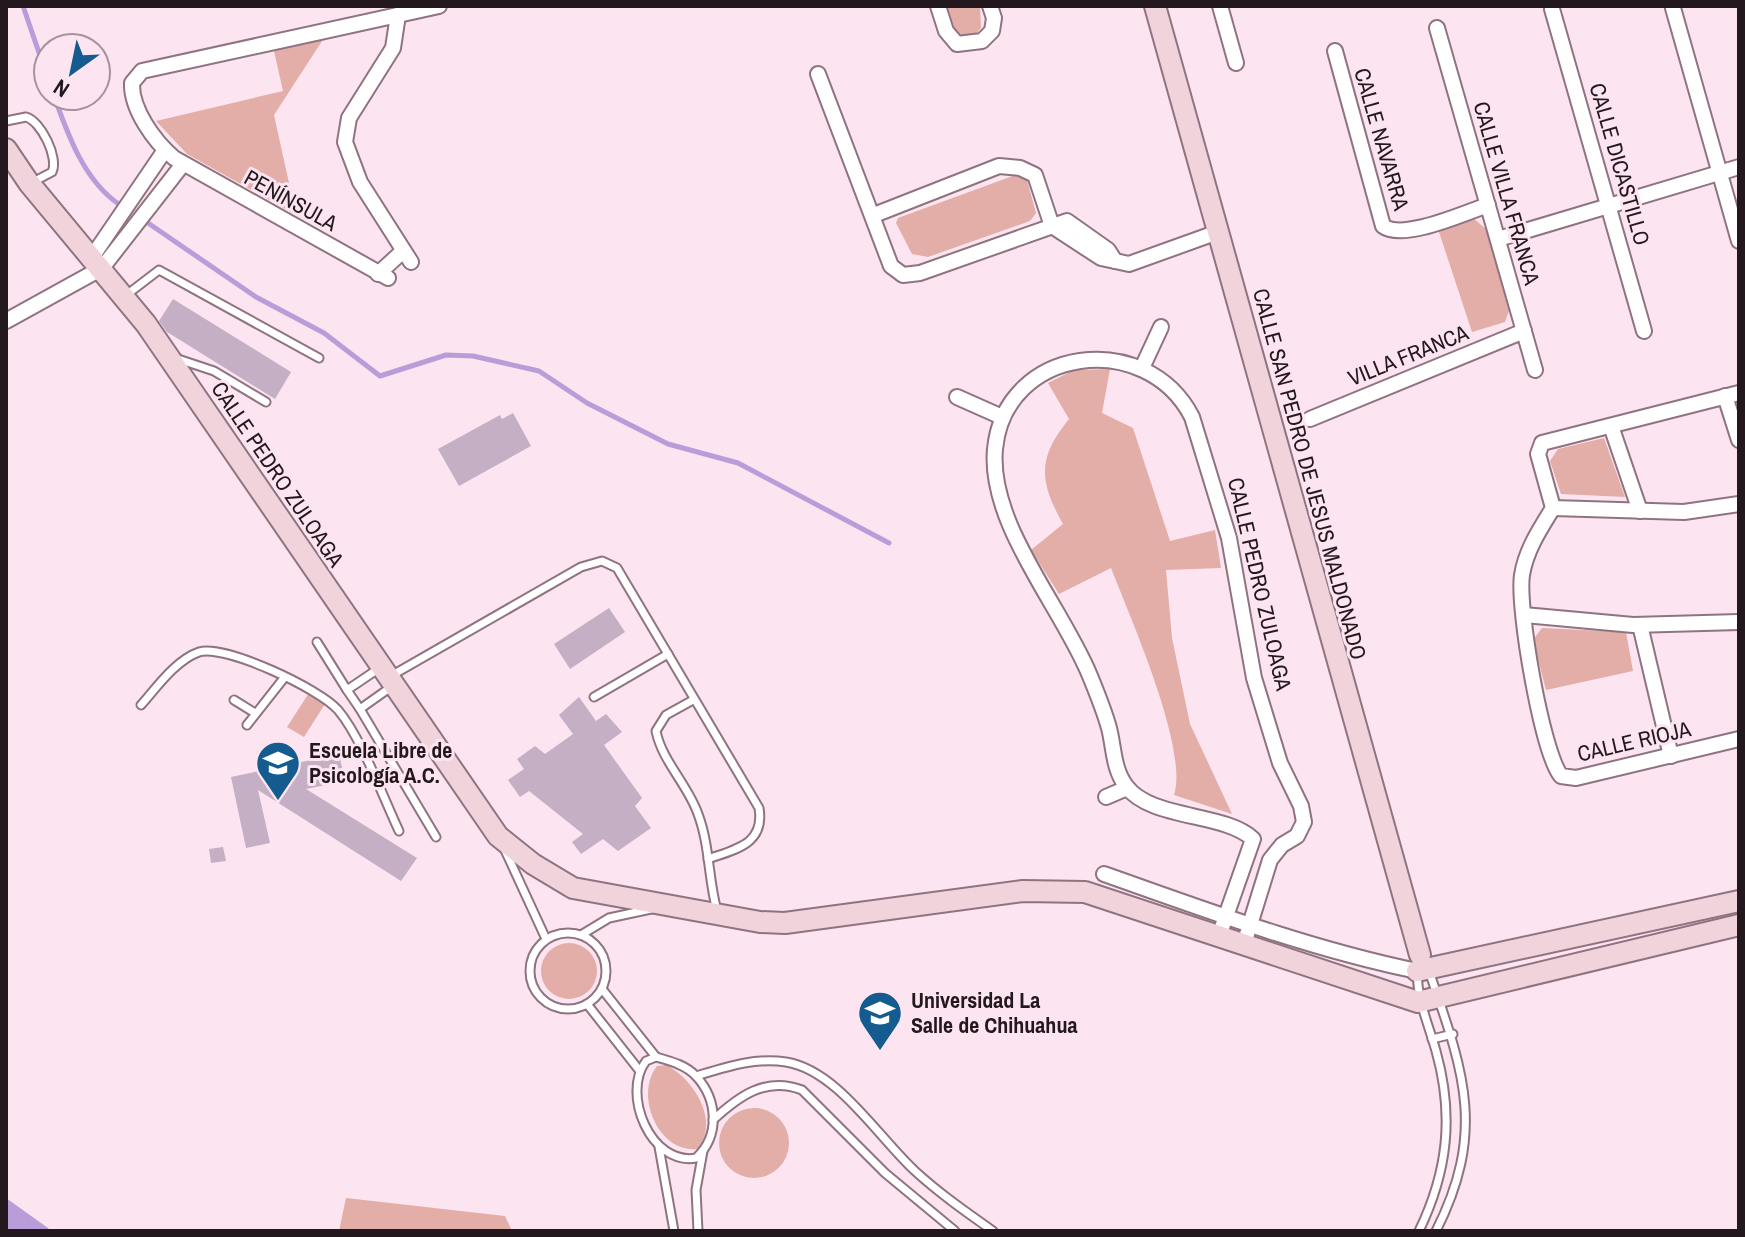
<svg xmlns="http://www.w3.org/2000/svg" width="1745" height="1237" viewBox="0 0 1745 1237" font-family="'Archivo Narrow',sans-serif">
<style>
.green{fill:#e3aea8}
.water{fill:#b99dd8}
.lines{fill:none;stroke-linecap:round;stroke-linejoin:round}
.stream{stroke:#b99dd8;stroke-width:5}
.building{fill:#c5afc5}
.lane-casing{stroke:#8f7381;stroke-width:11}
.street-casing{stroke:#8f7381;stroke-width:18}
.secondary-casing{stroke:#8f7381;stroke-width:24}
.lane{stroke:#fff;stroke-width:7}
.street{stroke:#fff;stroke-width:14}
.secondary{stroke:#f1d4db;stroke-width:20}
.labels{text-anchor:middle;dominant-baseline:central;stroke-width:6;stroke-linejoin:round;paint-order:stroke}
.street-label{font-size:22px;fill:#23181e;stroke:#fde4f1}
.poi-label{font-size:22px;font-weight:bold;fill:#23181e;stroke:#fde4f1;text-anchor:start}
</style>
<rect width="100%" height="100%" fill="#fde4f1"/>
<g class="green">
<polygon points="947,6 980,6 981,28 974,36 965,38 955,30"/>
<polygon points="324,38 274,115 296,215 187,154 156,121 283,91 274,51"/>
<polygon points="1018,174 1027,180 1036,213 1030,221 928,257 912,254 896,223 898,218"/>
<polygon points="1473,218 1486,229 1509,311 1505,322 1472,332 1438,229"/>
<path d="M 1110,369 L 1102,413 L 1133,428 L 1170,541 L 1215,530 L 1221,568 L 1166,570 L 1172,638 L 1190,724 L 1232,814 L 1174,795 C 1189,749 1130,617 1111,568 L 1059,594 L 1031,550 L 1063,524 C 1039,481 1037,458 1069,419 L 1048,383 L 1074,370 Z"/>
<polygon points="1604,438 1625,497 1561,494 1550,461 1558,449"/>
<polygon points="1542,628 1626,632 1633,671 1546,690 1533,640"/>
<polygon points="309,693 325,704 304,737 287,727"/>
<circle cx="569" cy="971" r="28"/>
<path d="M 666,1065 C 693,1078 721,1122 697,1149 C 658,1153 634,1095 657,1066 Z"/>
<circle cx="754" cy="1143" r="35"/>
<polygon points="346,1198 505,1216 512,1231 339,1231"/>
</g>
<polygon class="water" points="6,1198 48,1228 50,1231 6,1231"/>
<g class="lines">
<g class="stream">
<polyline points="23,6 48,79"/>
<path d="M 54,96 C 68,135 84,181 120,205"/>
<polyline points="148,223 256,297 324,333 380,376 446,355 473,356 539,371 587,403 668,444 738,463 889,543"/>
</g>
</g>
<g class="building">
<polygon points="173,299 291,372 275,399 167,332 159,321"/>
<polygon points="513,413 531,446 459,486 438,449 500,415 502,419"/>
<polygon points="609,608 625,632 570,669 554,644"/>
<polygon points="579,697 596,721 606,714 622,732 604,745 642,798 635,806 651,828 618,851 603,839 581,854 572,842 583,834 529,791 520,797 508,780 524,769 517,759 535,746 545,754 573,734 559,715"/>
<polygon points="339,754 345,781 306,789 417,858 401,881 258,790 270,843 246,848 231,777"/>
<polygon points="223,847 226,861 211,863 209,849"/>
</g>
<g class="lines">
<g class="lane-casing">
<g id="lane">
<path d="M 6,121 L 26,117 C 41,121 59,158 52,172 L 31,183"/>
<polyline points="125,296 159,270 319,358"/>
<polyline points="175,358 214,371 266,402"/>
<polyline points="317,642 347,690 378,669"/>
<path d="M 389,677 L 581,567 L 602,561 L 617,568 L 759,808 C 765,844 736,849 708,859"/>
<polyline points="347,690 360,709 391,687"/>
<polyline points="594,697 668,654"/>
<polyline points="234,700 255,713"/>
<path d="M 693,700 L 666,715 L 656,731 C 662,761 688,785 698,814 C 710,846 708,878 717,911"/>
<path d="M 141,705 C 157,687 176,660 199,652 C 225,644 320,689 338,710 C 361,737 383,797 399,831"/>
<polyline points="360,709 436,837"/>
<polyline points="247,725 284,678"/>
<polyline points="504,848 546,939"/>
<circle cx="568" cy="971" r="38"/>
<polyline points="581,935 609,918 651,909"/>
<path d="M 1429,971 C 1463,1070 1487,1130 1436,1231"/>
<path d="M 1417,973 C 1418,1002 1428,1023 1436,1051 C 1454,1115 1448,1171 1419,1231"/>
<polyline points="602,989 656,1057"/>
<polyline points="587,1004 639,1070"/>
<polyline points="1432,1039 1453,1034"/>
<path d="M 656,1057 C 670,1061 686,1065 696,1076 C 718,1100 720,1136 696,1158 C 651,1166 621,1094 646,1061 Z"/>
<path d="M 696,1076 C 726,1067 755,1057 786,1062 C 837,1070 878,1137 915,1171 C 939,1193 966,1212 993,1231"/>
<path d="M 713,1120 C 739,1096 766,1076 802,1090 L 885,1173 L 955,1231"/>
<polyline points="659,1147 674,1231"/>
<polyline points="698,1231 696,1190 703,1151"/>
</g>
</g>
<g class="street-casing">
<g id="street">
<polyline points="938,6 946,31 957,44 982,41 992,31 994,18 990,6"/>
<polyline points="1220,6 1236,63"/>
<polyline points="1673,8 1739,241"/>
<polyline points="1552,9 1644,331"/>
<polyline points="398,15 393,48 349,118 345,142 360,182 411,262"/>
<polyline points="1437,28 1535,370"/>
<path d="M 1335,51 L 1383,226 C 1403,241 1464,213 1488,205"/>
<polyline points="818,74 891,266 903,275 920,273 1067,221 1108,250 1115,261"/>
<polyline points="874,215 999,166 1020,168 1035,175 1052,226 1101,258 1129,264 1218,232"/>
<polyline points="1498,239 1739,167"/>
<polyline points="92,257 165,150"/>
<polyline points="378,274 403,251"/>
<path d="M 388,278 L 174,158 C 154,141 131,109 132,83 L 142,71 L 439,6"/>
<polyline points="6,321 102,268 183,164"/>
<polyline points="1142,368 1161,327"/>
<path d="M 1739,393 L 1542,443 L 1538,454 L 1553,508 C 1540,529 1526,550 1522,575 C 1517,607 1542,752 1561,776 L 1576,778 L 1739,739"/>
<polyline points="1725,396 1739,440"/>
<polyline points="957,397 1002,417"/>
<polyline points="1310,419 1524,331"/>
<polyline points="1611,426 1640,511"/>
<polyline points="1553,508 1684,512 1739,504"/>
<polyline points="1524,615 1633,625 1739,622"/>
<polyline points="1640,625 1671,756"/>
<polyline points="1106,797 1127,788"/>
<path d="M 1104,874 C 1206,910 1310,949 1417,971"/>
<path d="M 1219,936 L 1253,839 C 1224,812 1151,820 1126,786 C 1113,769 1114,747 1109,728 C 1104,710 1097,693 1090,676 C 1062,607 988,524 995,449 C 1005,346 1146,328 1192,417 L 1229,538 L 1254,678 L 1280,763 L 1301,806 L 1304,822 L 1297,836 L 1282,845 L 1270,860 L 1244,944"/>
</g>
</g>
<g class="secondary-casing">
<g id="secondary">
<polyline points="1155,6 1420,955"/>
<polyline points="6,149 29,183 146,324 498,836 533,864 573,888 760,922 785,923 1023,891 1085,892 1418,1002 1739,925"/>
<polyline points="1417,971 1739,901"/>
</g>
</g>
<use href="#lane" class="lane"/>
<use href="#street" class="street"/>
<use href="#secondary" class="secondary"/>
</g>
<defs>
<g id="university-pin" transform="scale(2.3)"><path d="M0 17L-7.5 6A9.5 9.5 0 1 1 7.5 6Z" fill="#145b8f" stroke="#fde4f1"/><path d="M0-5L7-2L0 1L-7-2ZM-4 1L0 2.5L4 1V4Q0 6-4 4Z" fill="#fff"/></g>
</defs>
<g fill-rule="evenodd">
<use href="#university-pin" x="278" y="763"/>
<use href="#university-pin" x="880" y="1013"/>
</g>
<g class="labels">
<g class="street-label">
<text transform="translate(1382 139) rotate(74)">CALLE NAVARRA</text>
<text transform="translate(1620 164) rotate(74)">CALLE DICASTILLO</text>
<text transform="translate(1507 193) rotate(74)">CALLE VILLA FRANCA</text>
<text transform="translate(291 200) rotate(29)">PENÍNSULA</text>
<text transform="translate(1408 355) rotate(-22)">VILLA FRANCA</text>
<text transform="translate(278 474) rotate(56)">CALLE PEDRO ZULOAGA</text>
<text transform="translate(1310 474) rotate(75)">CALLE SAN PEDRO DE JESUS MALDONADO</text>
<text transform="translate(1260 584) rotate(77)">CALLE PEDRO ZULOAGA</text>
<text transform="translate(1634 741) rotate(-13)">CALLE RIOJA</text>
</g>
<g class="poi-label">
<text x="309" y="750">Escuela Libre de<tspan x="309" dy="25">Psicología A.C.</tspan></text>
<text x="911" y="1000">Universidad La<tspan x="911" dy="25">Salle de Chihuahua</tspan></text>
</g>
</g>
<rect width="1745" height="1237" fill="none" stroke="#23181e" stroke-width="16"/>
<g transform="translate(72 72) rotate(213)"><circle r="38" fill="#fde4f1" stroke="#a6929d" stroke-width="2"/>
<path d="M0-6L14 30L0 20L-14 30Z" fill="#145b8f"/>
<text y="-12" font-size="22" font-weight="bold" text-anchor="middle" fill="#23181e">N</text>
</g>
</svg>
